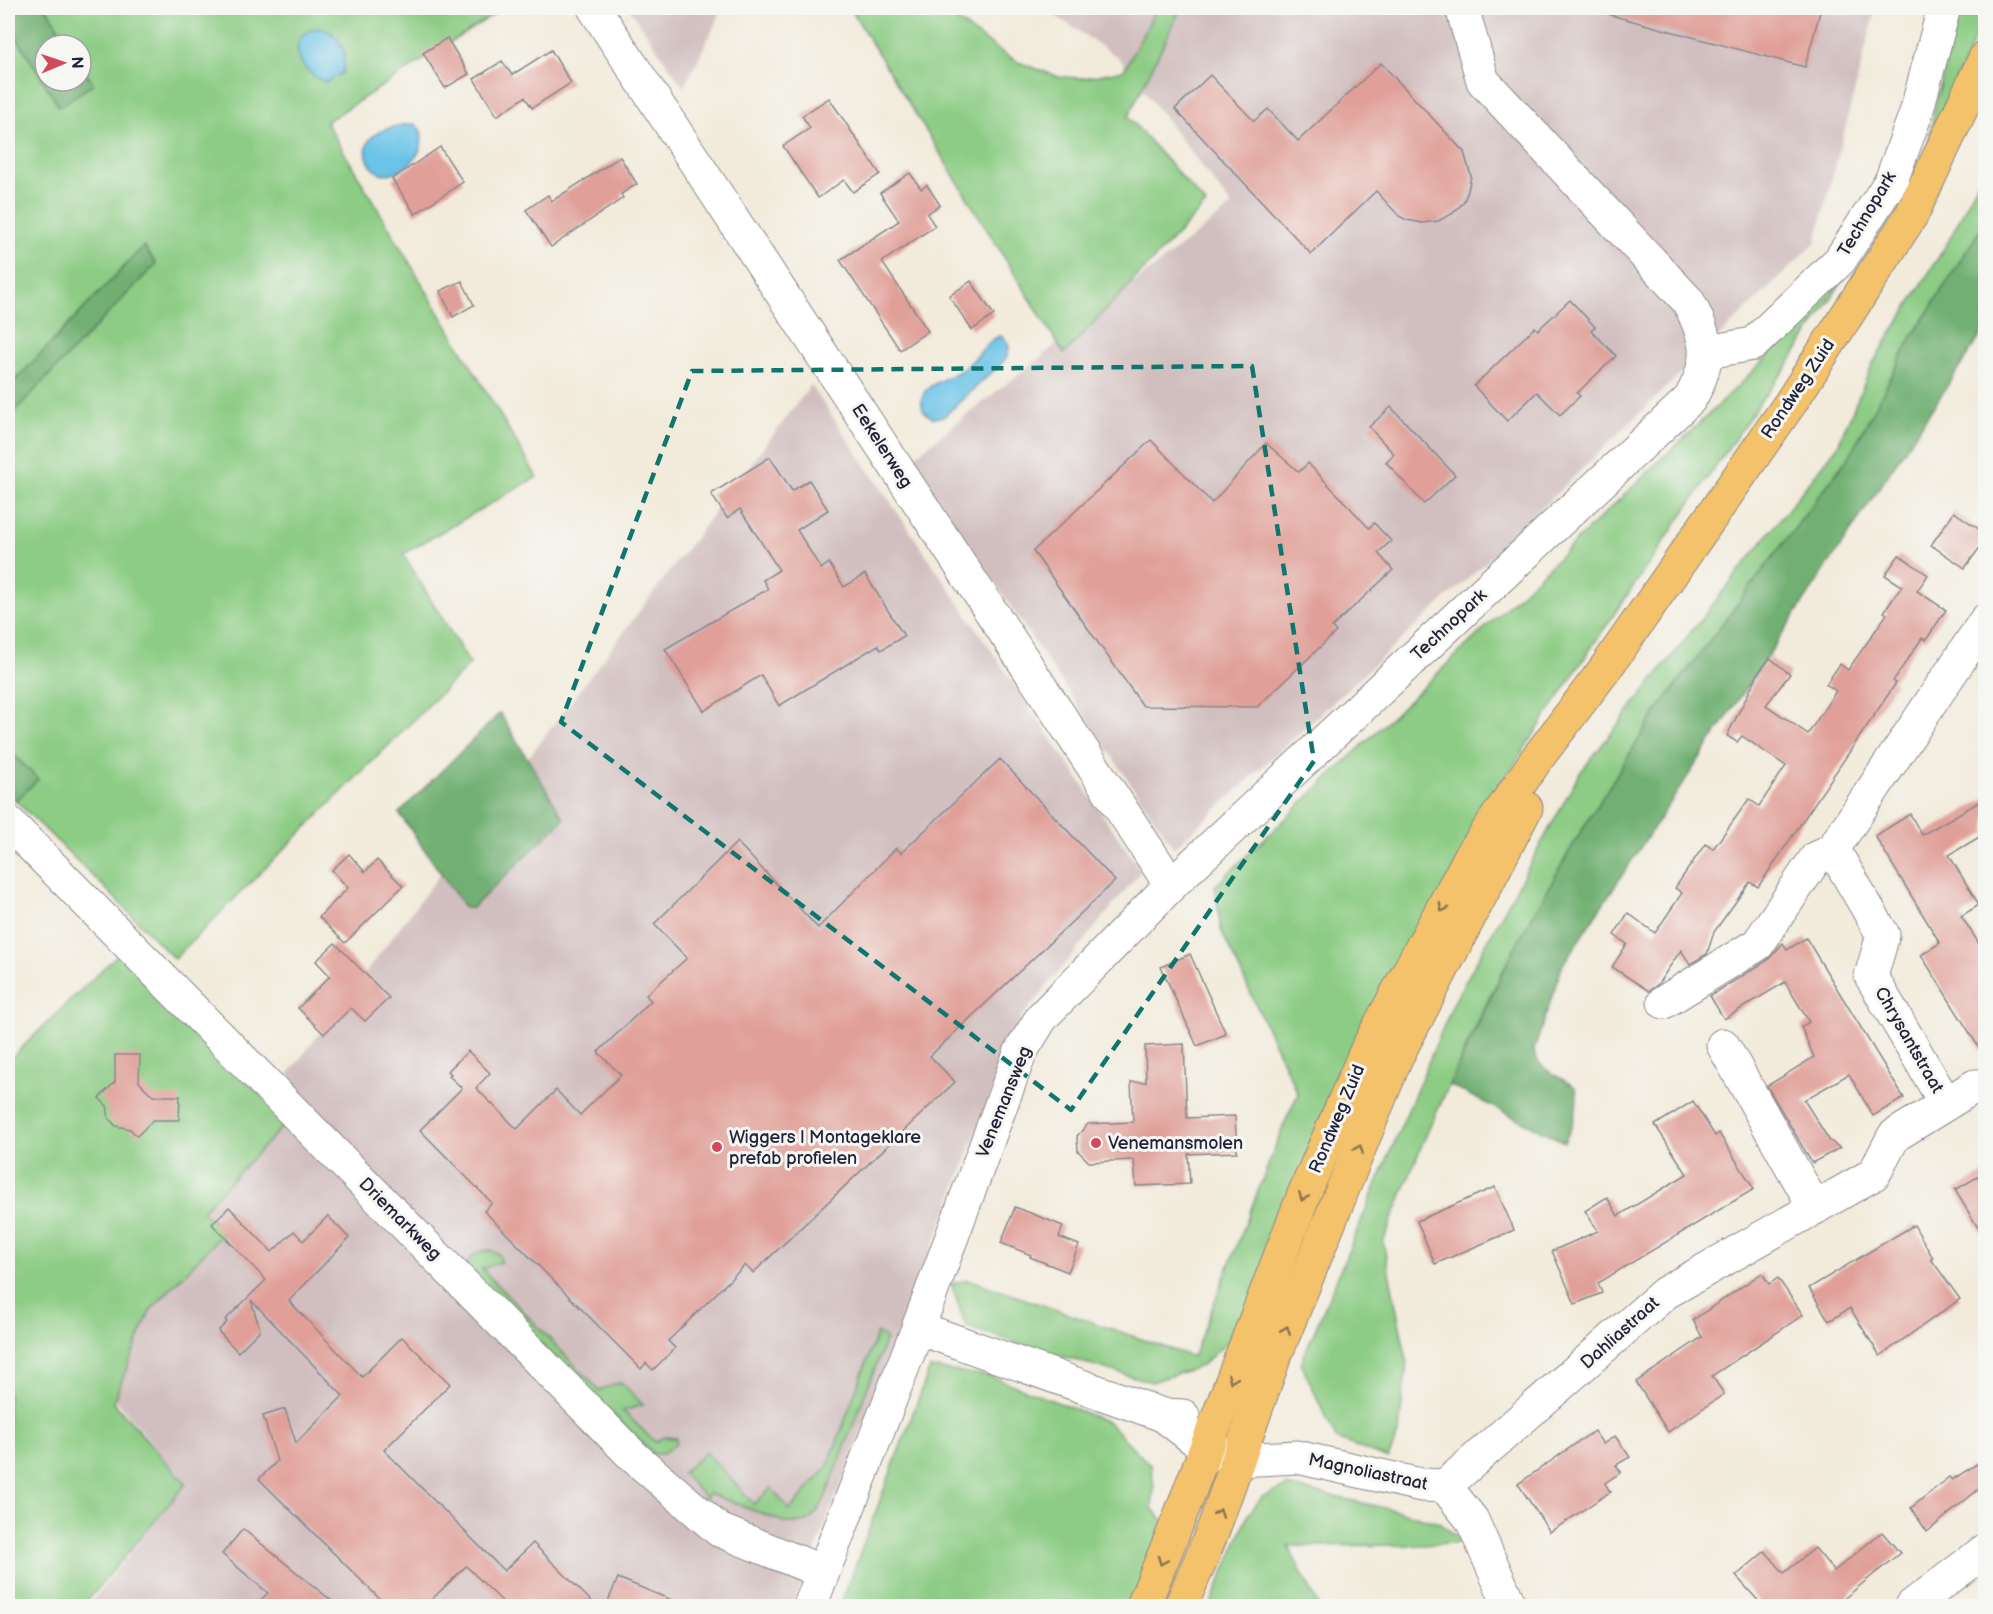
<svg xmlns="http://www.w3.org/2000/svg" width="1993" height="1614" viewBox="0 0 1993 1614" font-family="'Balsamiq Sans',sans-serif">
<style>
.industrial{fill:#d1bfbf}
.green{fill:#8ccc84;stroke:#577760;stroke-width:1.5}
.forest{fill:#71b072;stroke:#4a6956;stroke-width:1.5}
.water{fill:#6bc3e8;stroke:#467292;stroke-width:1.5}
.building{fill:#e0a099}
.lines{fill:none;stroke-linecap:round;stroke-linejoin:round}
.street-casing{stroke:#8a868b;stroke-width:35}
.primary-casing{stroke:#8a868b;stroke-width:35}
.street{stroke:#fff;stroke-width:33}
.primary{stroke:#f3c26a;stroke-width:33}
.oneway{stroke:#8a7252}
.marked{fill:none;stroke:#0f766e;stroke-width:4.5;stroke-dasharray:12 8;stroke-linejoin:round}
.poi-dot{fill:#d1495b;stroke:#f6f6f2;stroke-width:2}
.labels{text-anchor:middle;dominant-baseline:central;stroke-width:6;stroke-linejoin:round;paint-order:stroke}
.street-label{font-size:18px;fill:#22223b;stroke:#f6f6f2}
.poi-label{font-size:18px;fill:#22223b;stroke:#f6f6f2;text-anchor:start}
</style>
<rect width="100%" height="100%" fill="#f6f6f2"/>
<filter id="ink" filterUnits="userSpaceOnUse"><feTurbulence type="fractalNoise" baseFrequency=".0167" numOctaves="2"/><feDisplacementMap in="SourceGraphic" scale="12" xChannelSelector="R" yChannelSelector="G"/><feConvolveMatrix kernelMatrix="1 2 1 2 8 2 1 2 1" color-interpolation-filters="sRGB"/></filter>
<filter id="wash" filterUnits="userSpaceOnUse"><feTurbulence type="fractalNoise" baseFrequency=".008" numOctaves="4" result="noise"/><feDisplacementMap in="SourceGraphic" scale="24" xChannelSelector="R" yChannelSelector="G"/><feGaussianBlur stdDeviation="1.35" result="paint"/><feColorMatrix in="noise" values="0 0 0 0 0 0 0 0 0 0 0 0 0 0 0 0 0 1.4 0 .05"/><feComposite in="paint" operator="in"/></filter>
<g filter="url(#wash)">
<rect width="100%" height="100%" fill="#f2ebdb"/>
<g class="industrial">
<polygon points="629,8 723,8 684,88"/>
<polygon points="1044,8 1876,8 1816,242 1487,561 1174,848 911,459 1232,206 1119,58"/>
<polygon points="811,385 1141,871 1021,1018 794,1606 88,1606 186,1484 77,1353"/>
</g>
<g class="green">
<polygon points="46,8 504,8 326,122 537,477 403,554 470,664 174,959 104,887 16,801 38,779 8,749 8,418 156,264 144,246 8,388 8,23 59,106 93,84 81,64 81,45 69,45"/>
<polygon points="850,8 941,8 974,33 1008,56 1018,62 1059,77 1084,78 1124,70 1157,8 1181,8 1128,117 1206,204 1064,354"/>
<polygon points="1960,8 1985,8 1985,15 1928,142 1935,106"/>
<polygon points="1985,168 1985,222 1912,337 1850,455 1656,712 1577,838 1514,949 1485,1006 1423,1142 1383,1242 1407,1361 1399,1431 1388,1459 1336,1439 1301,1363 1453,1004 1580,773 1837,447 1873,363 1948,242"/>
<polygon points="1843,280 1784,371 1760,402 1595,642 1484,810 1234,1336 1201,1366 1152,1382 1039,1350 966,1327 951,1283 970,1280 1193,1357 1285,1122 1298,1094 1221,930 1215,886 1735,389"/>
<polygon points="120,952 287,1122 202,1211 224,1232 150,1311 113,1402 186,1484 83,1606 8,1606 8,1061"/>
<path d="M 490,1250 L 499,1254 L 501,1262 L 482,1269 L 599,1390 L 621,1382 L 643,1405 L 623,1411 L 655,1442 L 664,1437 L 676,1438 L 676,1443 L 663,1454 L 654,1454 L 464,1269 C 471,1256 475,1251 490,1250 Z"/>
<path d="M 877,1333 L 886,1339 L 826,1496 C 816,1517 810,1525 786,1523 L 711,1494 L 708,1494 L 706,1498 L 682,1473 L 706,1452 L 754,1504 L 771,1488 L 790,1510 L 828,1466 Z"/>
<polygon points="930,1368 990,1376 1108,1422 1151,1466 1154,1487 1152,1508 1165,1523 1136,1606 840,1606"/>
<polygon points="1287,1486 1398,1511 1439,1523 1465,1542 1421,1545 1288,1546 1319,1606 1210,1606 1248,1515 1262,1497"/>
</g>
<g class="forest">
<polygon points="8,8 46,8 69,45 45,45 45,81 81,81 81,64 93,84 59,107 8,23"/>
<path d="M 1985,222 L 1985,329 L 1563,964 L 1534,1050 C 1535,1070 1563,1077 1576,1088 C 1579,1108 1574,1125 1564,1142 L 1449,1085 L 1514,949 L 1577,838 L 1656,712 L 1850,455 L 1912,337 Z"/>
<polygon points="144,246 156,264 8,418 8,388"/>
<polygon points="500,713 564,819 472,908 465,908 399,813"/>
<polygon points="8,749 38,779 16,801 8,792"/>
</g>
<g class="water">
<path d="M 321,28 C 342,35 348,53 342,73 L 326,82 C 296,72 283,32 321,28 Z"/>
<path d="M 407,124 L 415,124 L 421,131 C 422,137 422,143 420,149 C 415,163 393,179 378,172 C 372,169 369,163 367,157 C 362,132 388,128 407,124 Z"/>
<path d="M 1000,336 C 1013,343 1010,354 1002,363 L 943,417 C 935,418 927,418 923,409 C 915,386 944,381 958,372 C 962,370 966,367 969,364 C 980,355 987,340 1000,336 Z"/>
</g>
<g id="blocks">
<g class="building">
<polygon points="1611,8 1821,8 1805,67 1610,15"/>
<polygon points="447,38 469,74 445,88 423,53"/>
<polygon points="551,50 571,83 532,108 525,97 497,116 474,79 502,61 512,75"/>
<polygon points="1381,63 1464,152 1471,176 1468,191 1463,203 1452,214 1438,221 1422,223 1407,220 1399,216 1376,191 1311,254 1175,109 1210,75 1254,121 1268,109 1298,141"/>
<polygon points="829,98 880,174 853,192 844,180 818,198 783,146 810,128 802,116"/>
<polygon points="440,147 463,182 415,214 392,179"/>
<polygon points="620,157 637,184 621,194 623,198 551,247 526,210 548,195 552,201"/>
<polygon points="910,173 921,189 927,185 940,205 927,214 935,226 882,262 928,331 900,350 840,260 899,221 880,193"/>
<polygon points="462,281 474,305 453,317 440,291"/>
<polygon points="971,281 994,315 972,330 949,296"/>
<polygon points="1570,300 1595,327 1591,330 1616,356 1577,393 1580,396 1560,415 1537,392 1507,421 1474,386 1535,327 1538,330"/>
<polygon points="1391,407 1455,475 1424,504 1386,462 1394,454 1369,427"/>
<polygon points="1151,440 1212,503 1266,443 1299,472 1308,463 1369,528 1374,523 1391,541 1378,553 1393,570 1332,627 1336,632 1257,707 1143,706 1033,551"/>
<polygon points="770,457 792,491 809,480 828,510 797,530 821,569 829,563 844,587 865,574 904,636 881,650 878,645 779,706 761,675 704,711 665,649 768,589 763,580 779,570 740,509 727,518 711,494"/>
<polygon points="1954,512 1986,534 1986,539 1965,568 1931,545"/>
<polygon points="1899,555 1928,575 1917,591 1946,610 1926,640 1922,638 1893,681 1896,683 1758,887 1750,882 1714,932 1707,954 1690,964 1681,950 1658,984 1649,991 1612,967 1627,944 1614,935 1628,913 1655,933 1682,893 1675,888 1705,844 1713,849 1749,799 1759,806 1786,766 1742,736 1737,742 1727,736 1759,672 1770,658 1790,674 1766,705 1808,734 1836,691 1826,684 1840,664 1848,670 1887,614 1884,612 1902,586 1885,575"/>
<polygon points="1000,759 1115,881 930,1056 955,1082 753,1273 745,1265 668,1341 675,1348 653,1370 646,1363 641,1369 484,1211 492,1203 420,1130 462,1088 449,1076 451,1074 448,1071 468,1051 490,1073 476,1088 517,1129 556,1090 580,1115 621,1075 598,1052 651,1001 646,995 687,958 654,924 737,842 818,928 896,848 901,853"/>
<polygon points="1986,798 1986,833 1949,855 1979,905 1961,916 1986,954 1986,1059 1921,955 1940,943 1875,836 1910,814 1922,835"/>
<polygon points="349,854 365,872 377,860 403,886 345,943 319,917 348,888 332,870"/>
<polygon points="1806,938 1904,1098 1873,1116 1849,1074 1804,1100 1829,1140 1840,1148 1812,1163 1767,1086 1814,1057 1801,1027 1809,1022 1785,982 1724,1019 1710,996 1768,960 1783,943 1787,950"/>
<polygon points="335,943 389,998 365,1021 351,1008 324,1034 298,1008 330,976 316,961"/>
<polygon points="1190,954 1226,1034 1197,1046 1161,967"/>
<polygon points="1184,1044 1187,1118 1235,1116 1237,1152 1188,1154 1190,1184 1136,1186 1134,1160 1089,1162 1078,1151 1077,1136 1088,1124 1133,1122 1131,1082 1146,1082 1145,1046"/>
<polygon points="115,1055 140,1055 139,1082 153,1096 180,1096 179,1120 153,1120 137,1136 130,1129 116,1126 109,1119 107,1106 99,1098 115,1082"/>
<polygon points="1693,1101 1715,1136 1719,1133 1754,1189 1598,1283 1602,1293 1575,1304 1552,1251 1598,1231 1585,1211 1607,1197 1618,1216 1687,1174 1655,1125"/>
<polygon points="1986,1172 1986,1241 1955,1190"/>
<polygon points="1495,1187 1514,1230 1435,1264 1417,1221"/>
<polygon points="229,1207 272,1252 294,1231 303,1241 328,1216 349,1238 289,1301 362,1377 402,1337 450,1384 384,1450 504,1571 533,1543 596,1606 507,1606 466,1566 425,1606 387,1606 259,1479 277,1461 263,1416 285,1409 296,1443 343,1396 251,1300 260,1330 238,1352 218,1331 227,1322 225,1320 266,1280 212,1224"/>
<polygon points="1015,1207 1063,1226 1059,1237 1079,1245 1068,1272 1030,1257 1031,1255 1001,1243"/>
<polygon points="1914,1225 1933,1258 1931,1259 1960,1299 1880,1356 1850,1308 1829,1321 1809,1288"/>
<polygon points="1762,1273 1769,1284 1778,1278 1803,1315 1712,1376 1724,1394 1668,1432 1636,1382 1702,1337 1693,1320"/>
<polygon points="1594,1431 1603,1444 1615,1436 1630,1457 1616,1465 1621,1472 1605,1483 1610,1492 1550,1532 1518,1484"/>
<polygon points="1986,1458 1986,1483 1927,1532 1911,1508 1949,1477 1952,1480"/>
<polygon points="243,1529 338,1606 254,1606 268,1593 222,1554"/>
<polygon points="1882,1532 1900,1553 1835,1606 1763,1606 1736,1576 1765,1551 1784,1573 1815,1548 1834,1571"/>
<polygon points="618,1578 686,1606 606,1606"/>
</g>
</g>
</g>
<g filter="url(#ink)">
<use href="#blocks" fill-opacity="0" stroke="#8a868b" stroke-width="1.5"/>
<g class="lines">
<g class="street-casing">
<g id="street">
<polyline points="594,8 1171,885"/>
<polyline points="1707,352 1753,344 1840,260 1891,181 1916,113 1944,8"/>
<polyline points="8,822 634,1457 719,1530 823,1572"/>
<polyline points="1664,1002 1758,944 1816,858 1833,849"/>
<polyline points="1723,1045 1815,1208"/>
<polyline points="1946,1104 1871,976 1883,935 1833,849 1986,620"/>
<polyline points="918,1328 1163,1415 1183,1416"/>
<polyline points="1163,1415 1206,1448 1238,1460 1297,1457 1421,1485 1445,1486 1472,1520 1510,1606"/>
<polyline points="1445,1486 1665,1293 1874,1174 1894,1136 1975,1086 1986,1086"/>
<path d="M 810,1606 L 918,1328 L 1021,1051 L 1042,1017 L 1171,885 L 1690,399 C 1712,360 1709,341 1688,301 L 1483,81 L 1462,8"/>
<polyline points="1912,1606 1986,1550"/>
</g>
</g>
<g class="primary-casing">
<g id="primary">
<polyline points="1143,1606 1178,1521 1304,1194 1367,1049 1470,857 1536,760 1605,669 1791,402 1912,214 1986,56"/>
<polyline points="1181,1606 1212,1533 1273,1361 1396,1058 1526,808"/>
</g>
</g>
<use href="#street" class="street"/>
<use href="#primary" class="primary"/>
</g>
<defs><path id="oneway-chevron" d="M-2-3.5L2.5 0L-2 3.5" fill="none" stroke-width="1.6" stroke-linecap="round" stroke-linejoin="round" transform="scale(1.5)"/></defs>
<g class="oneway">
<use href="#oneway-chevron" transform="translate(1443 908) rotate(118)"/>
<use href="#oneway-chevron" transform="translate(1359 1149) rotate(-68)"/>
<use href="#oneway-chevron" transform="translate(1303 1197) rotate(112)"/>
<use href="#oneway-chevron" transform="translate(1286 1330) rotate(-68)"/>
<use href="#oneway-chevron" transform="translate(1232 1379) rotate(111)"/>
<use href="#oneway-chevron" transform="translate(1219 1513) rotate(-70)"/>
<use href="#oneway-chevron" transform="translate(1162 1561) rotate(112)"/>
</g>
</g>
<path class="marked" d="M 1252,366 L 1314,761 L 1071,1110 L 561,722 L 692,371 Z"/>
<g class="poi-dot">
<circle cx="1096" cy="1143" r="6"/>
<circle cx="717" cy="1147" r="6"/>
</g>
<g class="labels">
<g class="street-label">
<text transform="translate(1867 214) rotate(-59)">Technopark</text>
<text transform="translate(1798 389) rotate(-56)">Rondweg Zuid</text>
<text transform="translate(882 446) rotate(57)">Eekelerweg</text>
<text transform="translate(1449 625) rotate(-43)">Technopark</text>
<text transform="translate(1909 1040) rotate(60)">Chrysantstraat</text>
<text transform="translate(1004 1102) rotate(-68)">Venemansweg</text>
<text transform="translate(1337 1119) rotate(-67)">Rondweg Zuid</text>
<text transform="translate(400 1219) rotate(45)">Driemarkweg</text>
<text transform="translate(1620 1333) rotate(-42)">Dahliastraat</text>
<text transform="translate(1368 1472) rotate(12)">Magnoliastraat</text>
</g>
<g class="poi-label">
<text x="729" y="1137">Wiggers | Montageklare<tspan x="729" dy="21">prefab profielen</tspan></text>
<text x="1108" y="1143">Venemansmolen</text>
</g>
</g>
<rect width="1993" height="1614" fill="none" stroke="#f6f6f2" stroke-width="30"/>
<g transform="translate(63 63) rotate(88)"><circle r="28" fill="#f6f6f2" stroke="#a1a1a9" stroke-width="1.5"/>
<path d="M0-4.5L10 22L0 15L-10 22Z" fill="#d1495b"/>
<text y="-9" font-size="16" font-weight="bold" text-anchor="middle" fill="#22223b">N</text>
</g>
</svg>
